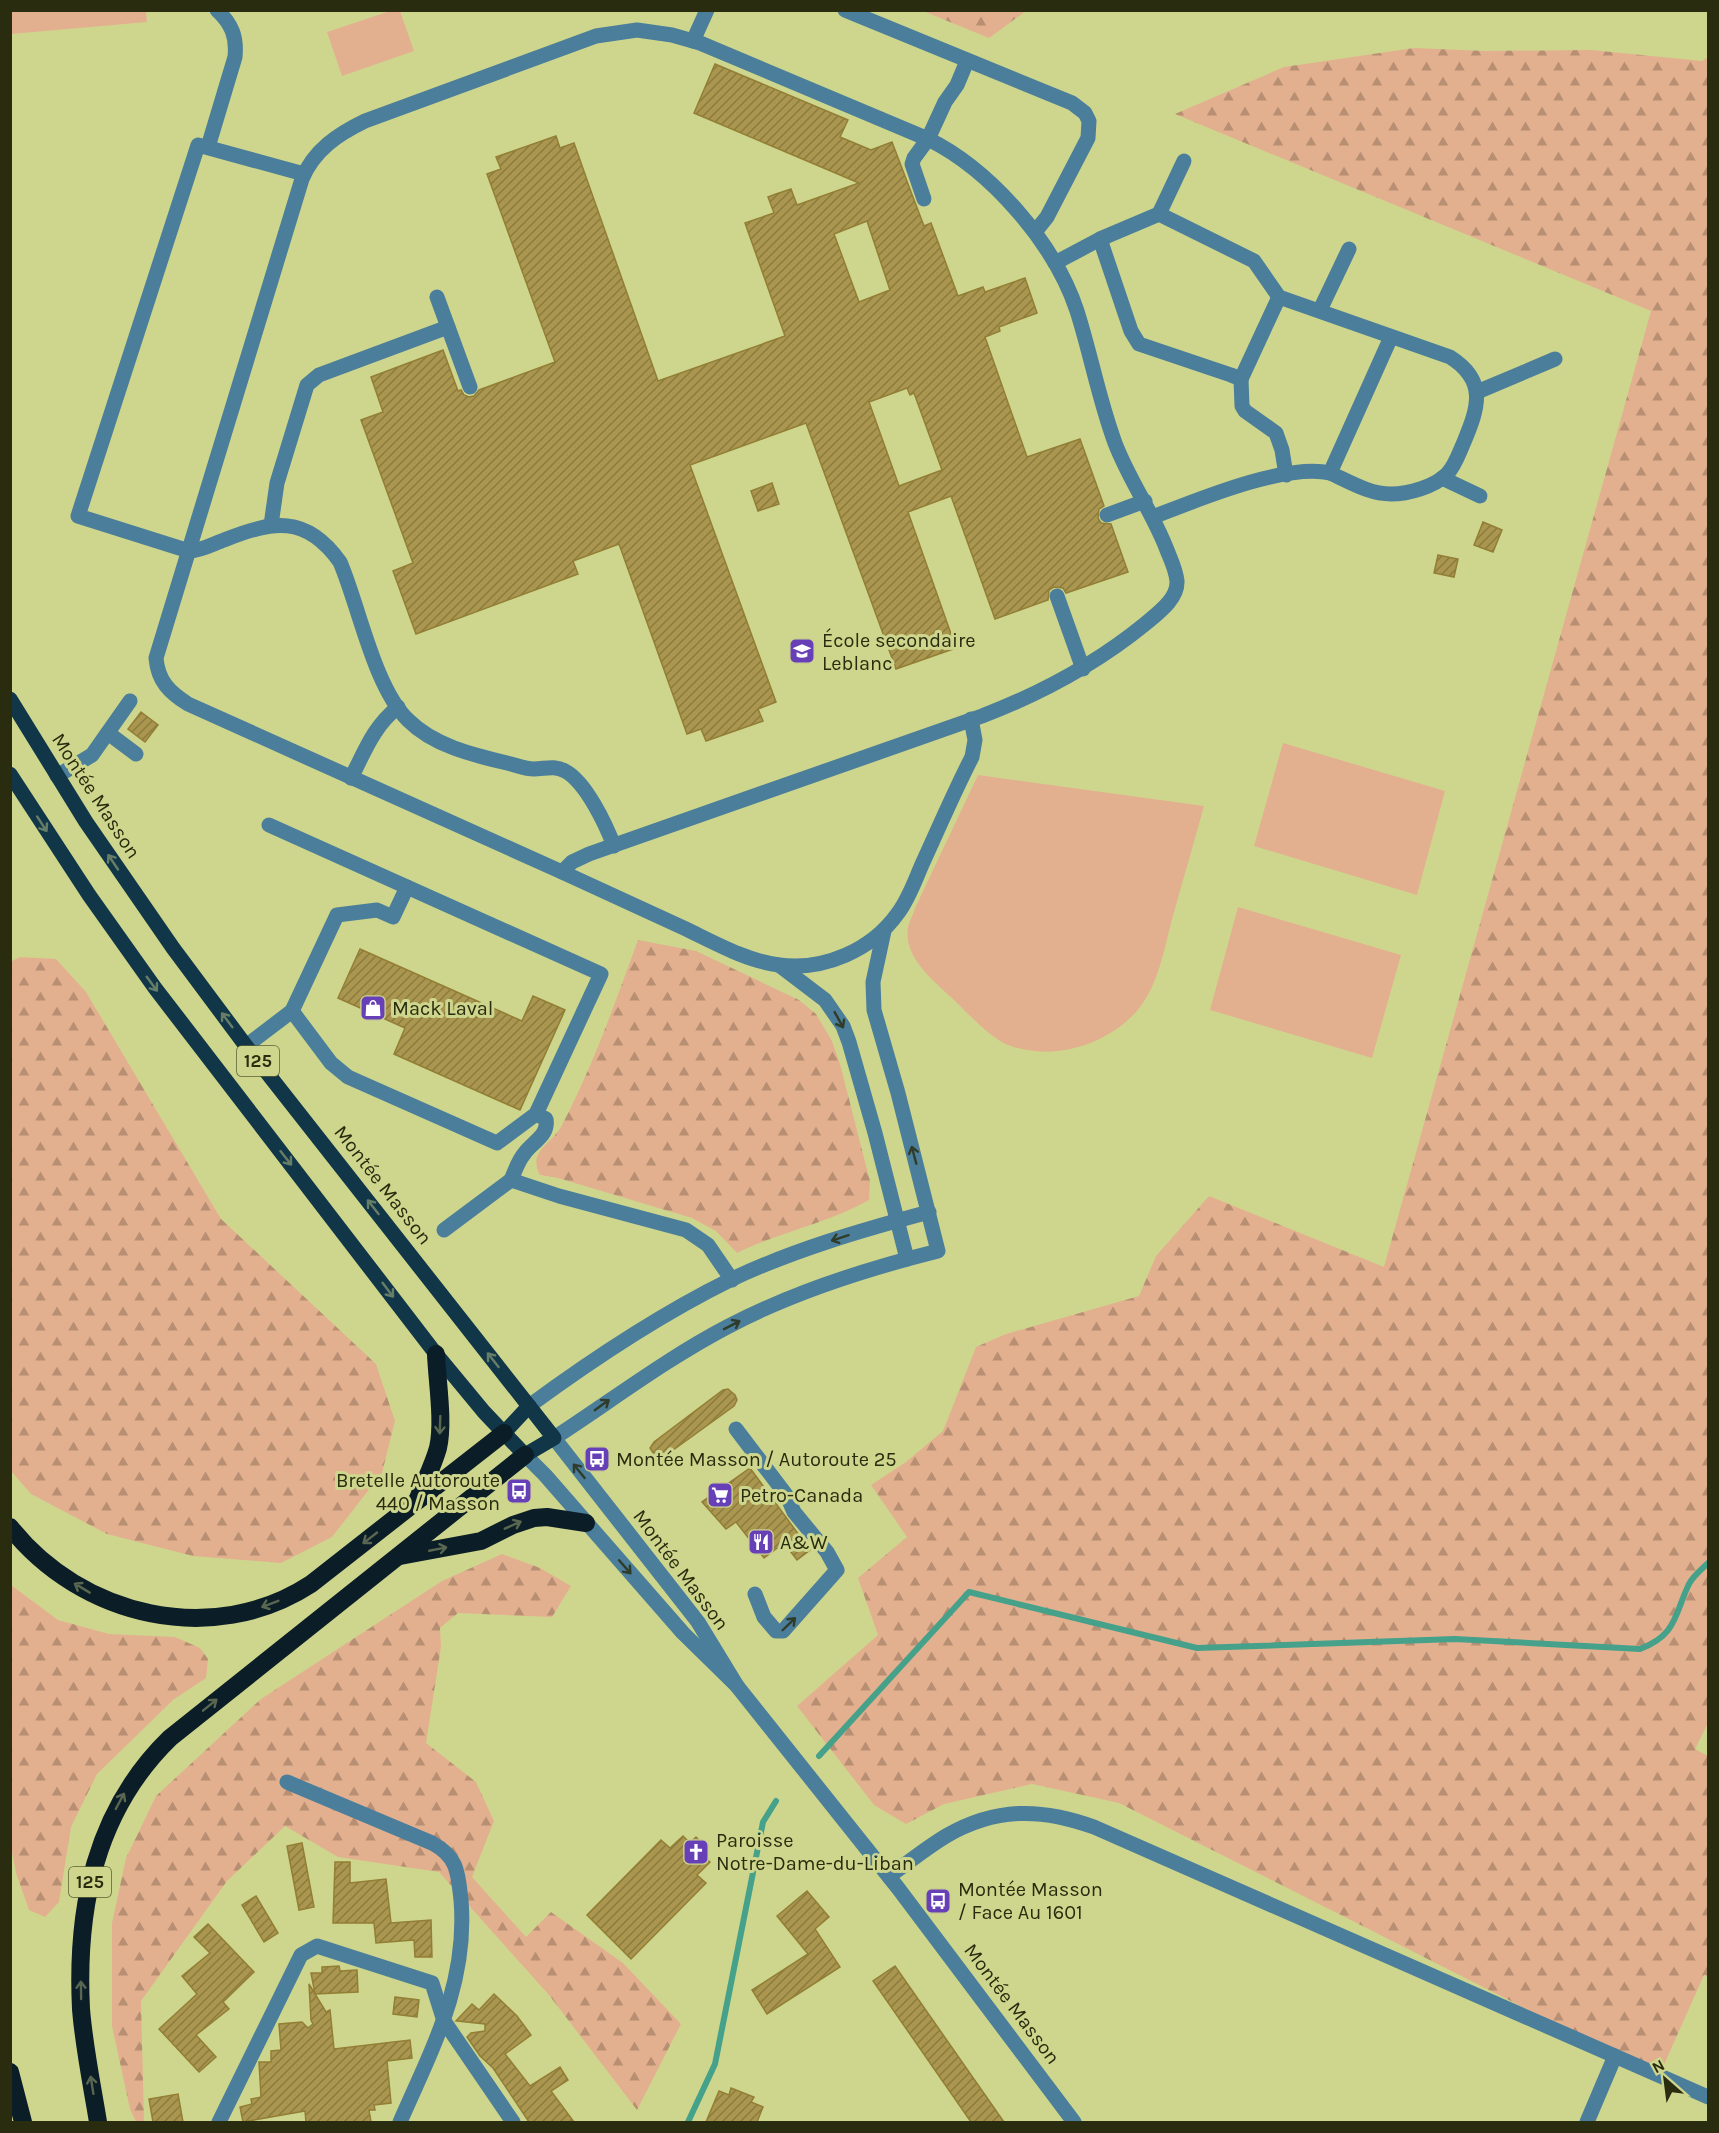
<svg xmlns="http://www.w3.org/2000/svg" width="1719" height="2133" viewBox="0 0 1719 2133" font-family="Karla,sans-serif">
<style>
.forest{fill:url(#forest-firs)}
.green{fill:#e3b08f}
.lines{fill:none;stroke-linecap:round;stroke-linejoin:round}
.stream{stroke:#45a18a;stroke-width:6}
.building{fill:url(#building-hatch);stroke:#927e35;stroke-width:1.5;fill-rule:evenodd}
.minor{stroke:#4b7e9a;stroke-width:15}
.major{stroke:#113648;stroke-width:15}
.highway{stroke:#0b1d27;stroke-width:18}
.oneway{stroke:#667e67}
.oneway2{stroke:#303c2a}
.oneway3{stroke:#596750}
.labels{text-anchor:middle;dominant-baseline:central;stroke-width:6;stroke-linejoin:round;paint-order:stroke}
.shield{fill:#ced68d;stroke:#5a5f34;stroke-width:1.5}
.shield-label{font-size:18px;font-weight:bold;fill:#292c0e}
.poi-label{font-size:20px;fill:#292c0e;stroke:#ced68d;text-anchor:start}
.street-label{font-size:20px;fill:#292c0e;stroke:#ced68d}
</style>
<defs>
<pattern id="forest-firs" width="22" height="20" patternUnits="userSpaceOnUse" patternTransform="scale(1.5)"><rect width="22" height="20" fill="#e3b08f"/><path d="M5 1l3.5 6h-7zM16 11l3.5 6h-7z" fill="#b88f73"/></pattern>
<pattern id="building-hatch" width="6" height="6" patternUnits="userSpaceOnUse" patternTransform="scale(1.5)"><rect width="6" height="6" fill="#aa964e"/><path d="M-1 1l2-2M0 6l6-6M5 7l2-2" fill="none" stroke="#8a7b3f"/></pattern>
</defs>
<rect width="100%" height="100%" fill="#ced68d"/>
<g class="forest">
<polygon points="923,11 1026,11 989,38"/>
<polygon points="1414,48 1485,51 1591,50 1702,61 1708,57 1708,1723 1695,1749 1708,1756 1708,1976 1704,1975 1659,2076 1119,1803 1032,1784 944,1804 906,1824 874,1805 797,1706 878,1635 858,1578 907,1537 871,1485 906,1462 943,1431 976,1347 1006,1334 1139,1296 1156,1256 1209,1196 1384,1267 1651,311 1175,114 1284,67"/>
<path d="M 638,940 L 696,951 L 799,1000 L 816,1014 L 832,1041 L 840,1064 L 870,1181 L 869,1200 C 829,1223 779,1232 737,1253 L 716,1231 L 692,1218 L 558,1178 L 540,1175 C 527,1150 552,1145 562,1125 C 593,1066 615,1003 638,940 Z"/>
<polygon points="20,957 56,959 86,992 221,1219 376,1364 395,1421 382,1473 332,1537 281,1563 193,1556 107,1534 31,1494 11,1471 10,962"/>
<polygon points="502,1554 540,1568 571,1586 552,1617 458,1613 440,1628 441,1647 426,1743 476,1782 494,1821 472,1877 526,1937 551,1912 623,1963 681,2024 637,2110 549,1995 439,1872 338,1857 285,1826 227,1881 141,2001 144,2122 136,2122 130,2109 112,2026 112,1923 126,1858 156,1796 261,1699 442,1581"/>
<polygon points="11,1585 58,1620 109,1634 175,1637 200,1648 208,1659 206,1678 173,1700 97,1774 71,1827 59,1902 45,1917 29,1910 16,1873 11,1847"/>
</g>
<g class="green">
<polygon points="11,10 146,11 147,22 11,34"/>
<polygon points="390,11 400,11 414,51 342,76 327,32"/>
<polygon points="1283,743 1445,791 1417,895 1254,846"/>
<path d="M 978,775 L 1204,806 C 1194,843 1183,879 1173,916 C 1164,948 1159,986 1136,1012 C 1106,1045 1054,1061 1011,1046 C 990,1039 968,1013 952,998 C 933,980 903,957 908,927 C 910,920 914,912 916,906 Z"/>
<polygon points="1238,907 1401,955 1372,1058 1210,1010"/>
</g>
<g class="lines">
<g class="stream">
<path d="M 819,1756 L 969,1592 L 1197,1648 L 1455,1639 L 1640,1649 C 1677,1635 1674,1615 1689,1584 C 1693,1576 1702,1569 1708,1563"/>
<polyline points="688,2122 715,2064 763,1822 776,1801"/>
</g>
</g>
<g class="building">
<path d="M 715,64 L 848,120 L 840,137 L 871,150 L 892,142 L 924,226 L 931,223 L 958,296 L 983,287 L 985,292 L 1025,278 L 1037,313 L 999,327 L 1000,331 L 985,337 L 1027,457 L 1080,439 L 1104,506 L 1099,509 L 1098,518 L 1101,523 L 1111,524 L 1128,572 L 1066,593 L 1063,588 L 1054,587 L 1049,590 L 1048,600 L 995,619 L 951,496 L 908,512 L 956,648 L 896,669 L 806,423 L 690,465 L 776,702 L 758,709 L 763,721 L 706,741 L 701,729 L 687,734 L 619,544 L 573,561 L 578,574 L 416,634 L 393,571 L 413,563 L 361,420 L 383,412 L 371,377 L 443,350 L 458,391 L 461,390 L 464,395 L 469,397 L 474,396 L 479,390 L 555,362 L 487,174 L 501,169 L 496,157 L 556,136 L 560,148 L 574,143 L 658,381 L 785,336 L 745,223 L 774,213 L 768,197 L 776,194 L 791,189 L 797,205 L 859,183 L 694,113 ZM 867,221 L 890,290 L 859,302 L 834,234 ZM 907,388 L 910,395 L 914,393 L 942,470 L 899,486 L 869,402 Z"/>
<polygon points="772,483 779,504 758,511 751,491"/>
<polygon points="1483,522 1502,530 1493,552 1474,545"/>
<polygon points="1438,555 1458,559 1454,577 1434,573"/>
<polygon points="141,712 158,725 145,742 128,729"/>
<polygon points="360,949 522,1021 533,996 565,1010 520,1110 394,1054 405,1028 338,998"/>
<polygon points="728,1389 735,1395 737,1400 734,1406 658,1461 650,1448 654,1442 723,1390"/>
<polygon points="750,1468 810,1550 797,1560 784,1543 764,1558 736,1522 726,1529 702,1502"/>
<polygon points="683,1836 690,1843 696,1837 708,1850 702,1855 710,1862 697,1875 706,1883 631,1959 587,1915 661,1840 670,1848"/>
<polygon points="302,1843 314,1907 299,1910 287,1846"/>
<polygon points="335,1862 350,1862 350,1883 386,1879 391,1923 431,1920 432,1957 415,1957 414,1940 376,1943 374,1923 333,1923"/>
<polygon points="807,1891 829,1917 815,1929 840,1967 767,2014 752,1990 808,1954 777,1916"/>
<polygon points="256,1896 278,1933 264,1942 242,1905"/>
<polygon points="208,1924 254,1972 223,2002 229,2009 196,2035 216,2057 199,2072 159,2029 197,1994 182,1976 210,1953 194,1937"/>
<polygon points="339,1966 340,1971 357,1970 358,1992 315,1994 326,2012 330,2010 334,2049 410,2040 412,2058 387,2061 391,2103 374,2105 375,2110 369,2110 371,2122 306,2122 305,2111 243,2122 240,2107 252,2104 251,2099 261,2097 259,2062 271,2062 271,2051 281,2050 279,2024 302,2022 308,2028 313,2024 311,2020 309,1984 315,1994 311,1973 322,1973 322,1967"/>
<polygon points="895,1966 1004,2122 971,2122 873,1981"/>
<polygon points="494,1994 517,2016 531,2035 505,2054 530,2086 560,2067 568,2080 551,2091 574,2122 529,2122 493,2068 480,2056 467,2037 471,2033 485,2031 485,2024 456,2021 472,2004 479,2010"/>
<polygon points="395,1997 419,2000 417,2017 393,2014"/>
<polygon points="731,2088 754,2097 751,2102 763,2107 757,2122 706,2122 719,2091 729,2095"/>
<polygon points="178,2094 183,2122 153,2122 149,2099"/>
</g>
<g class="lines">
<g class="minor">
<polyline points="845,10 1072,103 1085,113 1089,121 1088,138 1047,217 1035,232"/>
<path d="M 637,30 L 672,35 L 700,43 L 928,139 C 991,170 1055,244 1077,311 C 1091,355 1099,400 1115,443 C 1129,480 1153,513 1167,550 C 1171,560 1176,570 1177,581 C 1178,599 1158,613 1145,624 C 1096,664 1042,693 982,716 L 589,854 L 572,862 L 562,872 L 188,704 C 169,692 158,681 156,658 L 302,179 C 314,150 338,134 365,121 L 596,36 Z"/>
<polyline points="693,41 707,10"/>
<path d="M 208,147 L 235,57 C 237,37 232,24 217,10"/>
<path d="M 304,174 L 198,145 L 78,516 L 189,551 C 201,551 213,544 224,540 C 272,521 306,514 340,562 C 359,606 374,687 408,720 C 434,746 473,755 507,763 C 516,765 526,769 534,769 C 545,769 554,765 565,771 C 586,782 606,825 614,846"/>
<polyline points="924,199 912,164 914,158 928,139 945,102 957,85 967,61"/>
<polyline points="1159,214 1184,161"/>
<polyline points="1100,239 1131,331 1139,344 1231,375 1241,379 1279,297"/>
<path d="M 1055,263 L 1100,239 L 1159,214 L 1254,261 L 1279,297 L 1450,357 C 1488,381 1478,408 1464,442 C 1459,453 1455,466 1447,474 C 1434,487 1408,494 1391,494 C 1369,494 1350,482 1330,473 L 1391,337"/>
<polyline points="437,297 448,327"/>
<polyline points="1320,310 1349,249"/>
<polyline points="1241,379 1242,406 1245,411 1276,433 1282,450 1286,475"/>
<polyline points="1477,392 1555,359"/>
<polyline points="1442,478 1480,496"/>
<polyline points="1107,515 1145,501"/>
<path d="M 1153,517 C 1197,500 1285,463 1330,473"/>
<polyline points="271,525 277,483 307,385 319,375 448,327 470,387"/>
<polyline points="1057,596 1083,669"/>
<polyline points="108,733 136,754"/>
<polyline points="57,776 92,755 130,701"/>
<path d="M 351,778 C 365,751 373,727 398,707"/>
<polyline points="269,825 601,974 536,1114 497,1143 348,1077 331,1063 292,1011"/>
<path d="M 562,872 C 603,891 644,910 686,929 C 715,943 747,961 779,965 C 824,971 872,950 898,913 C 910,897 916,877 924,860 C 940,825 955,790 972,757 L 975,740 L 971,719"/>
<polyline points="779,965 825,1000 843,1026 849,1042 875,1133 907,1259"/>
<polyline points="246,1046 292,1011 337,915 377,910 393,917 407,887"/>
<path d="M 511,1180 C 515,1171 518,1161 524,1154 C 532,1142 549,1136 546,1119 L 536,1114"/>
<polyline points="444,1230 511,1180 559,1196 686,1230 708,1245 732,1280"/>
<path d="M 529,1406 C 593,1359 659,1315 730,1280 C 793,1250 862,1230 929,1212"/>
<polyline points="736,1429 787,1496 794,1512 827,1552 837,1570 783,1631 776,1631 764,1617 755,1594"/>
<polyline points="525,1455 545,1475 683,1633 737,1686 898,1888 1074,2122"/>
<path d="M 737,1686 L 698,1622 L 554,1438 C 611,1401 666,1359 727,1327 C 793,1292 866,1269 938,1251 L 898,1093 L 874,1010 L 873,982 L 884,931"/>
<path d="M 287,1782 L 432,1843 C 458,1857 458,1873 461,1900 C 468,1983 432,2049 400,2122"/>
<path d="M 889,1876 C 908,1863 926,1848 946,1836 C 996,1807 1042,1808 1094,1827 L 1708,2097"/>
<polyline points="219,2122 301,1955 317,1946 432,1983 444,2021 513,2122"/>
<polyline points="1587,2122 1615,2056"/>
</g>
<g class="major">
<polyline points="10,699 86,822 173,948 246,1046 554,1438 525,1455 484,1412 436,1354 155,988 89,895 10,774"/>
<polyline points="504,1433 529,1406"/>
</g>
<g class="highway">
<path d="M 417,1501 C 424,1483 433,1466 438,1448 C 444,1422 437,1381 436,1354"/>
<path d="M 10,1527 C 81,1617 213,1648 311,1584 L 504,1433"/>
<polyline points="400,1556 481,1541 513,1525 534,1518 547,1517 586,1523"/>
<polyline points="10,2072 23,2122"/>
<path d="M 98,2122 C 92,2085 84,2047 81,2009 C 76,1908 95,1811 170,1738 L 525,1455"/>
</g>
</g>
<defs><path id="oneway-shaft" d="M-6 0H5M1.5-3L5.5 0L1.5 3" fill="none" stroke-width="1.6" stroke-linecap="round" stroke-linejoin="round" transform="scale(1.5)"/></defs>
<g class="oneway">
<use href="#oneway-shaft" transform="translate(42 824) rotate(57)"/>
<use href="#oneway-shaft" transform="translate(113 862) rotate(-124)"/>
<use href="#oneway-shaft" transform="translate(152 984) rotate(54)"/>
<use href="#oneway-shaft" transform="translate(227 1020) rotate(-127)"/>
<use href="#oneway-shaft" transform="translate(286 1158) rotate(52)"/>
<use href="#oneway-shaft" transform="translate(373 1207) rotate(-128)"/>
<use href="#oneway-shaft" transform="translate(388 1290) rotate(53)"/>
<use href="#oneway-shaft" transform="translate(493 1360) rotate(-128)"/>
</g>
<g class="oneway2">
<use href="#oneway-shaft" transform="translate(839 1020) rotate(61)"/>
<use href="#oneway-shaft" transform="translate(914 1155) rotate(-105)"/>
<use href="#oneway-shaft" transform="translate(840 1238) rotate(162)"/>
<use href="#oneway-shaft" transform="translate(732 1325) rotate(-27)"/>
<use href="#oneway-shaft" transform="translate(602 1405) rotate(-36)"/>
<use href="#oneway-shaft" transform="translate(579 1471) rotate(-129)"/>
<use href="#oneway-shaft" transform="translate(625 1567) rotate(49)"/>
<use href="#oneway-shaft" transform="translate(789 1624) rotate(-44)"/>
</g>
<g class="oneway3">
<use href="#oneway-shaft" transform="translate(440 1425) rotate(92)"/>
<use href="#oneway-shaft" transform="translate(513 1525) rotate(-24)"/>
<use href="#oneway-shaft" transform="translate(370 1538) rotate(142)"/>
<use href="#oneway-shaft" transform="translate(438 1549) rotate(-11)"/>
<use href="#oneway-shaft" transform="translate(82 1588) rotate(-149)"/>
<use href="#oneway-shaft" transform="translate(270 1604) rotate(159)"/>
<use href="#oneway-shaft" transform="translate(210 1705) rotate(-39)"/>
<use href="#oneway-shaft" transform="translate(120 1801) rotate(-62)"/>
<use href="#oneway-shaft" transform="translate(81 1990) rotate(-91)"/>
<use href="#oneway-shaft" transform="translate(92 2085) rotate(-99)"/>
</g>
<defs>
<g id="school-square" transform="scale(1.35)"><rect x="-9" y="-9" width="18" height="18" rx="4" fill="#673fb7" stroke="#ced68d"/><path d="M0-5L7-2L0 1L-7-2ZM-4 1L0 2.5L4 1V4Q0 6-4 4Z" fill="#fff"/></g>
<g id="shop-square" transform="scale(1.35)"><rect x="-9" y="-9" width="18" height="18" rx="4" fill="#673fb7" stroke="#ced68d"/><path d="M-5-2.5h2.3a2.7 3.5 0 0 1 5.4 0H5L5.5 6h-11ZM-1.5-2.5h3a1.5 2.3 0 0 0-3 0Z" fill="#fff"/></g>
<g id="bus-square" transform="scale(1.35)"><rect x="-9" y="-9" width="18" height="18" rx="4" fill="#673fb7" stroke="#ced68d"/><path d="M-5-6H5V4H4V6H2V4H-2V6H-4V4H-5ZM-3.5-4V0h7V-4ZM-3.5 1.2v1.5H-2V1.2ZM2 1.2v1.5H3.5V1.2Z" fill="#fff"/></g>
<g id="supermarket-square" transform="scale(1.35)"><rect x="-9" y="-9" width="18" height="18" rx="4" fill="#673fb7" stroke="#ced68d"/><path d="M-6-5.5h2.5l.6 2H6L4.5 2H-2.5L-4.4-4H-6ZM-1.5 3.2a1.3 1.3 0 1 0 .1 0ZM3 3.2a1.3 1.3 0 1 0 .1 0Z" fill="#fff"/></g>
<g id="restaurant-square" transform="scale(1.35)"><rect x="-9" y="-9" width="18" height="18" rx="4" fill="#673fb7" stroke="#ced68d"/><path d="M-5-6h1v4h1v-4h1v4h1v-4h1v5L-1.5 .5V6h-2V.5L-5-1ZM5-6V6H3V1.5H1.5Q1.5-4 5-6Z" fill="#fff"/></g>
<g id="church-square" transform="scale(1.35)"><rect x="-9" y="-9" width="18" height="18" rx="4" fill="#673fb7" stroke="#ced68d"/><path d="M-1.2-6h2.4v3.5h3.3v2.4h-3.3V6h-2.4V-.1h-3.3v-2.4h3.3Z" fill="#fff"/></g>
</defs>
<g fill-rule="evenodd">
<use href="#school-square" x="802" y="651"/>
<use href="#shop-square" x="373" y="1008"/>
<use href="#bus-square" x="597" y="1459"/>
<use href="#bus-square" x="519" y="1491"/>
<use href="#supermarket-square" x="720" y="1495"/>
<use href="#restaurant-square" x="761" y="1542"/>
<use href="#church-square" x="696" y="1852"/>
<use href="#bus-square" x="938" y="1901"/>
</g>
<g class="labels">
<g class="shield">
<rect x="237" y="1046" width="42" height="30" rx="4.5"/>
<rect x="69" y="1867" width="42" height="30" rx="4.5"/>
</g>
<g class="shield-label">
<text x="258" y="1061">125</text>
<text x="90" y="1882">125</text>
</g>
<g class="poi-label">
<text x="822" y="640">École secondaire<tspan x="822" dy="23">Leblanc</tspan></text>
<text x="392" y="1008">Mack Laval</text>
<text x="616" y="1459">Montée Masson / Autoroute 25</text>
<text x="500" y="1480" text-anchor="end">Bretelle Autoroute<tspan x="500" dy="23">440 / Masson</tspan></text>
<text x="740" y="1495">Petro-Canada</text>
<text x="780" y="1542">A&amp;W</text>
<text x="716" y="1840">Paroisse<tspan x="716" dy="23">Notre-Dame-du-Liban</tspan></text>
<text x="958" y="1889">Montée Masson<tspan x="958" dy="23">/ Face Au 1601</tspan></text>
</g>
<g class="street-label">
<text transform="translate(96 796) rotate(57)">Montée Masson</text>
<text transform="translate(383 1185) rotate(52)">Montée Masson</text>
<text transform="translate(681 1570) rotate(53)">Montée Masson</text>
<text transform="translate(1012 2004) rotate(53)">Montée Masson</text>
</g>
</g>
<rect width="1719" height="2133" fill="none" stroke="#292c0e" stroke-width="24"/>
<g transform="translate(1665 2079) rotate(332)" stroke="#ced68d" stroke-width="4.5" paint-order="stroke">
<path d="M0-4.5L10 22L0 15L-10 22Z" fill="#292c0e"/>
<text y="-9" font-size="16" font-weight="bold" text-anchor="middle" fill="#292c0e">N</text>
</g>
</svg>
